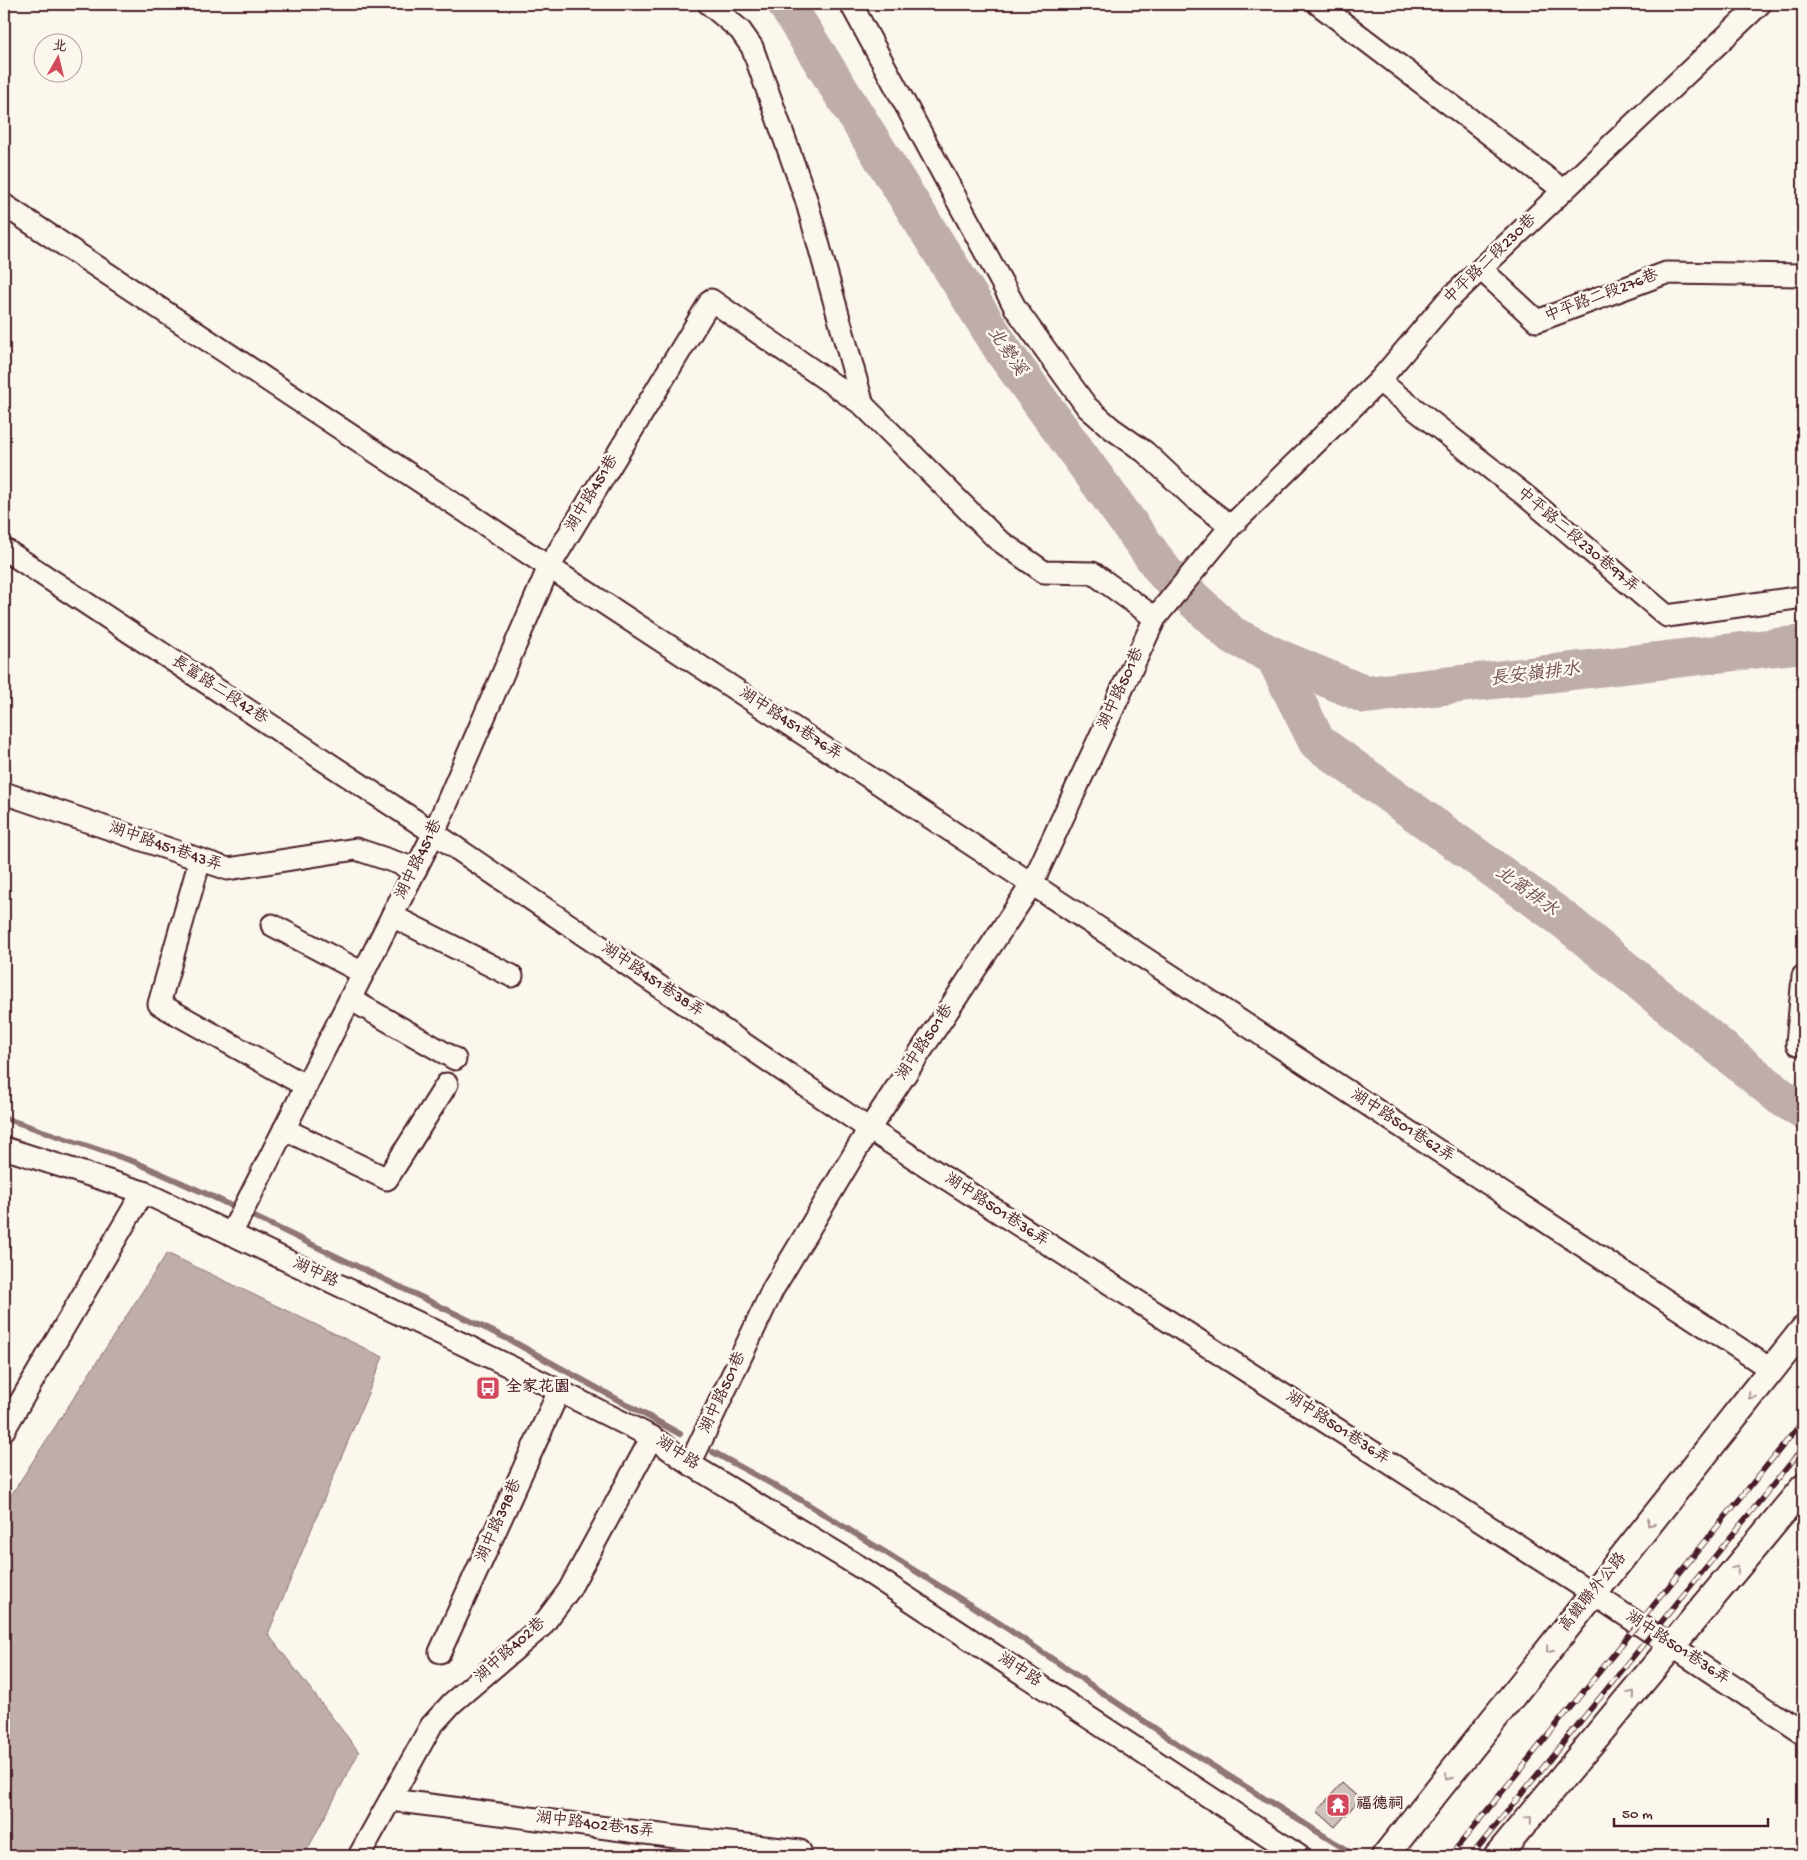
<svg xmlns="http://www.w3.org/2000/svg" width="1807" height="1860" viewBox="0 0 1807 1860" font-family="'Gochi Hand','LXGW WenKai TC',sans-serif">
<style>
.water{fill:#bfadaa;stroke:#907477}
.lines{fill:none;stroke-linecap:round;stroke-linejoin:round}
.stream{stroke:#907477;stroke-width:6}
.river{stroke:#bfadaa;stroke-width:38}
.building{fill:#cfc2bc;stroke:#4a1f2b}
.minor-casing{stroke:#4a1f2b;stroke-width:25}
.major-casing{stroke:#4a1f2b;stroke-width:30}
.minor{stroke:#fbf7ec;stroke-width:21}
.major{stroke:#fbf7ec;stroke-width:26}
.rail-casing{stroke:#4a1f2b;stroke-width:5.5}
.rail{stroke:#fbf7ec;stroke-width:4;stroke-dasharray:11;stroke-linecap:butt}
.oneway{stroke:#ab9695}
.labels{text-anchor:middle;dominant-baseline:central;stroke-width:5;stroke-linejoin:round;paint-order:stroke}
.street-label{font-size:16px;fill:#4a1f2b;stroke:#fbf7ec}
.poi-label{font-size:16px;font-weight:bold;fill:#4a1f2b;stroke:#fbf7ec;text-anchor:start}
.water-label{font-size:18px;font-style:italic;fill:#6d4a51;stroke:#fbf7ec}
</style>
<rect width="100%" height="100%" fill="#fbf7ec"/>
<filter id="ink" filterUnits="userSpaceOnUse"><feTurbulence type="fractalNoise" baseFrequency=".02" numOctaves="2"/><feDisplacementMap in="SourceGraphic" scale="10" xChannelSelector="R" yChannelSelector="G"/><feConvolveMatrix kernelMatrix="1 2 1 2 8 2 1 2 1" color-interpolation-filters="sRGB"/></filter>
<g filter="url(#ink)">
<polygon class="water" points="167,1253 383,1357 268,1634 359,1752 304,1856 4,1856 4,1506"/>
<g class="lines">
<g class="stream">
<polyline points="4,1118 135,1162 209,1195 510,1340 680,1434"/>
<polyline points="713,1452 801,1500 996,1621 1178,1744 1356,1856"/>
</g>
<g class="river">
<polyline points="786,4 1004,352 1165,573 1232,635 1274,656 1366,695 1803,644"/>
<polyline points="1274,656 1317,742 1563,919 1781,1097 1803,1111"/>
</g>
</g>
<polygon class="building" points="1342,1783 1360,1799 1335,1827 1317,1811"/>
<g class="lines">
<g class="minor-casing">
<g id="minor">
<polyline points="709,4 740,30 752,47 806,199 863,405"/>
<polyline points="851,4 1016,309 1087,407 1111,428 1145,452 1194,498 1231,526"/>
<polyline points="1318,4 1563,190"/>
<polyline points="4,205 549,567 1772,1370"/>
<polyline points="1481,269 1537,321 1666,273 1803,275"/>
<polyline points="1379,381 1527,497 1667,616 1803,597"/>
<polyline points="4,549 434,833 869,1129 1583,1587 1803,1733"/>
<polyline points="4,793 228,869 356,849 416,869"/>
<polyline points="200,860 159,1004 306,1086"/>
<polyline points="392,916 512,976"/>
<polyline points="272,925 363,973"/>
<polyline points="350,999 455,1059"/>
<polyline points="1797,1044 1803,976"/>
<polyline points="284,1129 387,1179 447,1084"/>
<polyline points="4,1148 143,1192 513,1368 652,1437 690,1464 865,1570 1299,1856"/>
<polyline points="231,1234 434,833 549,567 711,300 863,405 997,539 1044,572 1093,573 1155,618"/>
<polyline points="4,1430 143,1192"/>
<polyline points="690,1464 773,1289 869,1129 1032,884 1155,618 1231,526 1379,381 1446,302 1760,4"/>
<polyline points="440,1652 559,1391"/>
<polyline points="391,1800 676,1837 800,1851"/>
<polyline points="359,1856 431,1726 452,1703 542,1626 569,1590 652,1437"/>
</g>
</g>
<g class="major-casing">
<g id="major">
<polyline points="1385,1856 1803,1330"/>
<polyline points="1497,1856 1803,1488"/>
</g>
</g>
<use href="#minor" class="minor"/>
<use href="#major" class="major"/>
<g class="rail-casing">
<g id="rail">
<polyline points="1450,1856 1803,1421"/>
<polyline points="1471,1856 1803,1448"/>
</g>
</g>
<use href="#rail" class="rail"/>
</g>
<defs><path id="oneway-chevron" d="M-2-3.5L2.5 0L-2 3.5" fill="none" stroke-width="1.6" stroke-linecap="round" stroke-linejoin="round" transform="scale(1.25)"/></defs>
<g class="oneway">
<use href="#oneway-chevron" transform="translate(1751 1396) rotate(129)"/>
<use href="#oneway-chevron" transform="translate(1650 1523) rotate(129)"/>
<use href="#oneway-chevron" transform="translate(1736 1569) rotate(-50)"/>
<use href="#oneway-chevron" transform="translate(1549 1650) rotate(129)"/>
<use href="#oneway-chevron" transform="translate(1632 1694) rotate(-50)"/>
<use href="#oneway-chevron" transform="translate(1448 1777) rotate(129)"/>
<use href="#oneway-chevron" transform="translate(1529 1819) rotate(-50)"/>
</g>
</g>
<defs>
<g id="bus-square" transform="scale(1.25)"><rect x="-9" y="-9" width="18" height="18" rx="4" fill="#d1495b" stroke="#fbf7ec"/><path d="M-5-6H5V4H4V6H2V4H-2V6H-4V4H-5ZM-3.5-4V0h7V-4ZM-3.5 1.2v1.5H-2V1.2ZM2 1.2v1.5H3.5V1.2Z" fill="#fff"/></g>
<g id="temple-square" transform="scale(1.25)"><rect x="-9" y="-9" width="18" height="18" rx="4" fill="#d1495b" stroke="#fbf7ec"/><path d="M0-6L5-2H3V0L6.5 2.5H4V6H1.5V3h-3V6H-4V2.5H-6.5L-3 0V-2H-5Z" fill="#fff"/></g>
</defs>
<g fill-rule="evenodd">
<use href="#bus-square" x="488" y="1388"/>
<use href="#temple-square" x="1338" y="1805"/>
</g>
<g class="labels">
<g class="street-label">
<text transform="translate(1491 260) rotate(-44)">中平路二段230巷</text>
<text transform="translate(1602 297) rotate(-21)">中平路二段276巷</text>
<text transform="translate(593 494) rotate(-59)">湖中路451巷</text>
<text transform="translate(1577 541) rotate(40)">中平路二段230巷97弄</text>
<text transform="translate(1122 689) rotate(-65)">湖中路501巷</text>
<text transform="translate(219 691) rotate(33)">長富路二段42巷</text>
<text transform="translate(790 725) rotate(33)">湖中路451巷76弄</text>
<text transform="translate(165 848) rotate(19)">湖中路451巷43弄</text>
<text transform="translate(420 860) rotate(-64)">湖中路451巷</text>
<text transform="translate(652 981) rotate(34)">湖中路451巷38弄</text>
<text transform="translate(926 1043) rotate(-56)">湖中路501巷</text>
<text transform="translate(1402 1127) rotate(33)">湖中路501巷62弄</text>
<text transform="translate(996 1211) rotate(33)">湖中路501巷36弄</text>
<text transform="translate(315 1274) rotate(25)">湖中路</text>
<text transform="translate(724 1393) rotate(-65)">湖中路501巷</text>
<text transform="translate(1337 1429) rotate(33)">湖中路501巷36弄</text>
<text transform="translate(677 1454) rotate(33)">湖中路</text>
<text transform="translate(500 1521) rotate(-66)">湖中路398巷</text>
<text transform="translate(1594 1593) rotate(-51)">高鐵聯外公路</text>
<text transform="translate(1677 1649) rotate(33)">湖中路501巷36弄</text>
<text transform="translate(511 1651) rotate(-42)">湖中路402巷</text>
<text transform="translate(1019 1671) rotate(33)">湖中路</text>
<text transform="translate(595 1826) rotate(7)">湖中路402巷15弄</text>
</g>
<g class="poi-label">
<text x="506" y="1388">全家花園</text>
<text x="1356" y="1805">福德祠</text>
</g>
<g class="water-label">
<text transform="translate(1006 352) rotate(56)">北勢溪</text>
<text transform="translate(1535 675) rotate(-7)">長安嶺排水</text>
<text transform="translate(1526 892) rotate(36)">北窩排水</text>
</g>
</g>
<rect width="1807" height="1860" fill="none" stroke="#fbf7ec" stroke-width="20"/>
<rect x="10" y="10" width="1787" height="1840" fill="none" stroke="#4a1f2b" stroke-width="2" filter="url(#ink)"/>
<g transform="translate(58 58) rotate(8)"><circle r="24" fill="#fbf7ec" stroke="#b4a19f"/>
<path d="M0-4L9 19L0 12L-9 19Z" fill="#d1495b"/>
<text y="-8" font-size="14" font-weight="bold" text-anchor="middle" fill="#4a1f2b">北</text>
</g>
<path d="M1614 1818v8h154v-8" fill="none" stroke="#4a1f2b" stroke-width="2.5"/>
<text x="1622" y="1818" font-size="15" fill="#4a1f2b" stroke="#fbf7ec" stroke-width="4" paint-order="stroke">50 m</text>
</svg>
